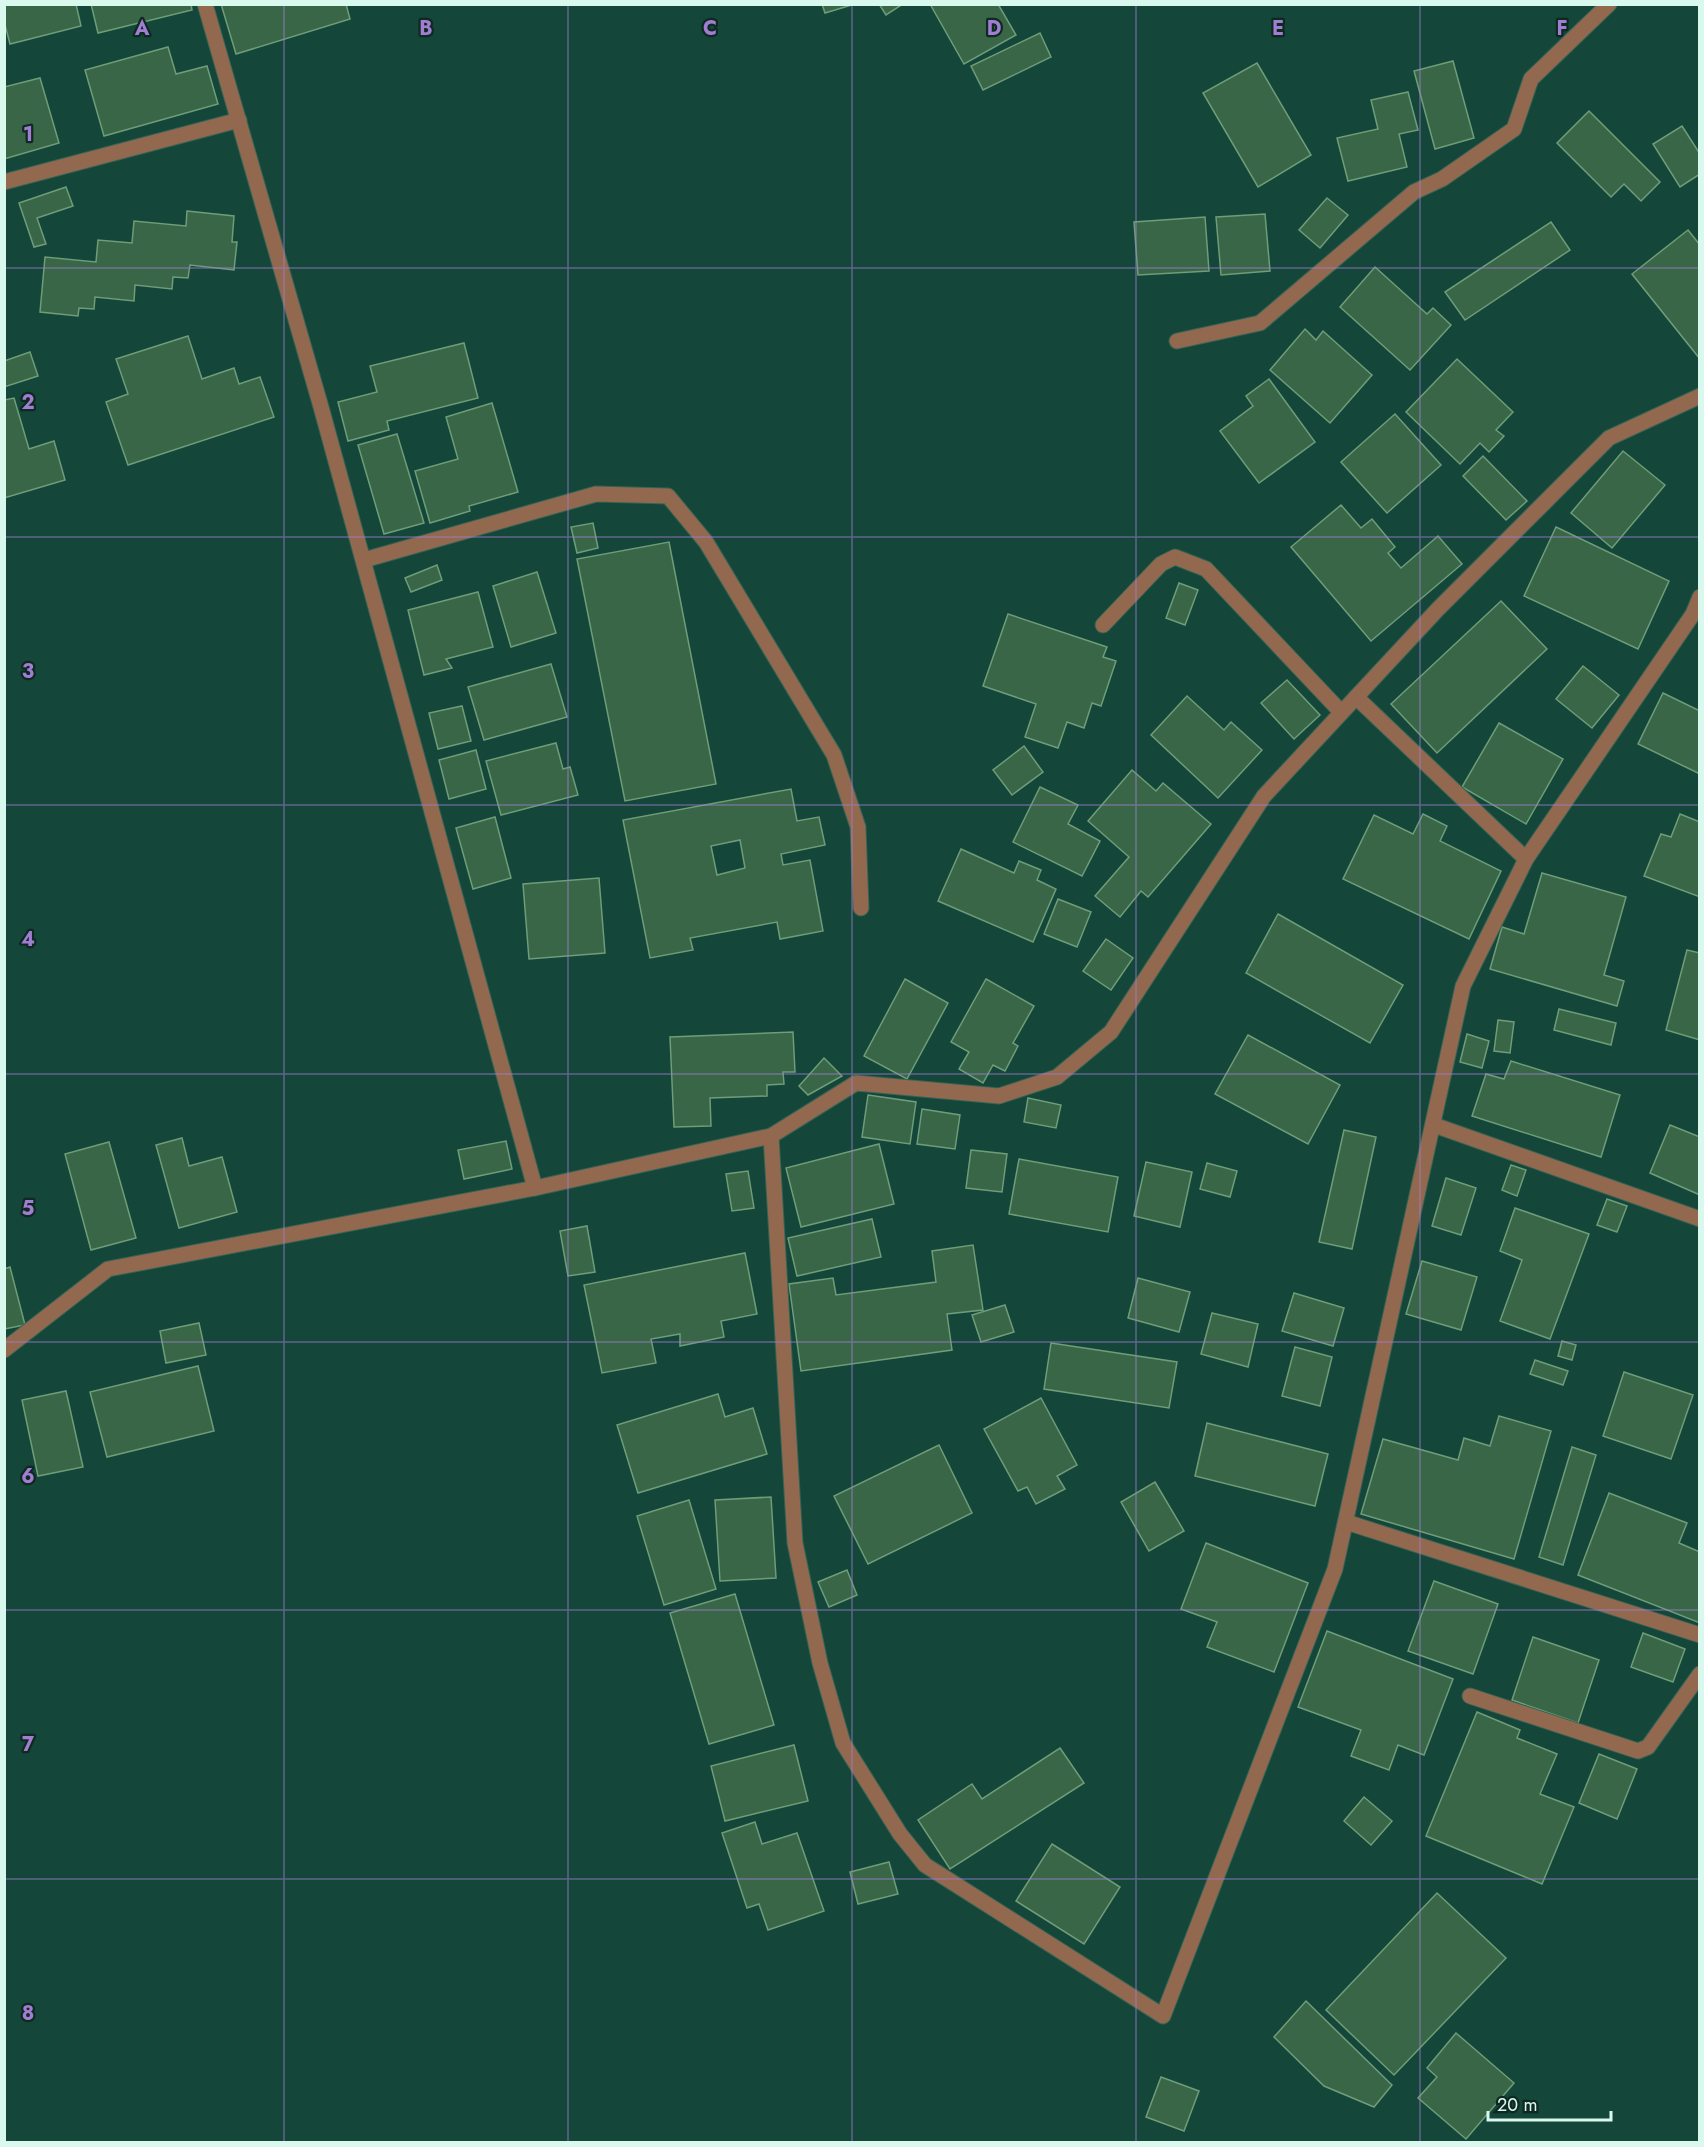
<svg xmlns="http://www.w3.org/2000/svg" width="1704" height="2147" viewBox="0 0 1704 2147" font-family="Jost,sans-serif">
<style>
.building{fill:#386646;stroke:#6e9d7a;stroke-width:1.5;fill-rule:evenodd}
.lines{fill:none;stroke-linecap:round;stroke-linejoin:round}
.street-casing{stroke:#346356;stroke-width:17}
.street{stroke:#92684e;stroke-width:15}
.grid{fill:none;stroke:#a17ed2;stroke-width:1.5;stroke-opacity:0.55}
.grid-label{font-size:20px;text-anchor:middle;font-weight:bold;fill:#a17ed2;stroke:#0e2921;stroke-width:4.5;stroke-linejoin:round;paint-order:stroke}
</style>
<rect width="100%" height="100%" fill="#144639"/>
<g class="building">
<polygon points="4,4 76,4 81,26 10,44 4,21"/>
<polygon points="91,4 191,4 192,10 98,33"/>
<polygon points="221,4 346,4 350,19 236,54"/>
<polygon points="822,4 855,4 825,13"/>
<polygon points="879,4 903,4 886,15"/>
<polygon points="930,4 998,4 1016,35 964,64"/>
<polygon points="1040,33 1051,57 983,90 971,66"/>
<polygon points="168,47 176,74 207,66 218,104 104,136 85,70"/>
<polygon points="1453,61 1474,138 1435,149 1414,71"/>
<polygon points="1257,63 1311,155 1258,187 1203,93"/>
<polygon points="40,78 59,143 4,159 4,87"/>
<polygon points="1408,92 1418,130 1399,134 1407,167 1348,181 1337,138 1378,129 1371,100"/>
<polygon points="1589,111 1660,182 1641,201 1624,184 1611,197 1557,143"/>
<polygon points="1682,126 1700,154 1700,174 1680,187 1653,144"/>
<polygon points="66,187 73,206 37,218 46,244 34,247 19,203"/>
<polygon points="1327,198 1348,215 1320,248 1299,230"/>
<polygon points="187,211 234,216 232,242 237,242 234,270 190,265 188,278 173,277 172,289 135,285 134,301 95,297 94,309 79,308 78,316 40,312 45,257 96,262 98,240 132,243 134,221 186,226"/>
<polygon points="1265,214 1270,271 1221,275 1216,217"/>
<polygon points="1205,217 1209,271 1138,275 1134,222"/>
<polygon points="1551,222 1570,250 1465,320 1445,292"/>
<polygon points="1688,230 1700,245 1700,359 1632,274"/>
<polygon points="1375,267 1427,314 1433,308 1451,325 1410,370 1340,307"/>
<polygon points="1305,329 1316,340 1323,331 1372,375 1330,423 1270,370"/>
<polygon points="188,336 202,379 234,368 239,384 260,377 274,417 128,465 106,402 128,394 116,359"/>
<polygon points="464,343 478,398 387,421 389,430 348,441 338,402 377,392 370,366"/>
<polygon points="30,352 38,376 4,387 4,361"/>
<polygon points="1457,359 1513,412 1496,430 1504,436 1489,452 1480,443 1460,464 1406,412"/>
<polygon points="1269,379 1315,442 1259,483 1220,431 1253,406 1246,396"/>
<polygon points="14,398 29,449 54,441 65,480 4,498 4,400"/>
<polygon points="492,403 518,492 469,506 470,511 430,523 415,471 458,459 446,417"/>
<polygon points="1395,414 1441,465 1387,513 1341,462"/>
<polygon points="397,434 424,523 384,534 358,445"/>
<polygon points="1623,451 1665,485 1612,548 1571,513"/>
<polygon points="1483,456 1527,501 1506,520 1463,476"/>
<polygon points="1341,505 1361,528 1372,519 1395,547 1388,553 1401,568 1438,536 1462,564 1371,641 1291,547"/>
<polygon points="593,523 598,548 577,553 571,527"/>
<polygon points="1556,527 1669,581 1638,649 1524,596"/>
<polygon points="669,542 716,784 625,801 577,559"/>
<polygon points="437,565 442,580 411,592 405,578"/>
<polygon points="537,572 556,633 511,647 493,586"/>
<polygon points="1179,583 1198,590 1185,625 1166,618"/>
<polygon points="478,592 493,647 446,659 452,668 424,675 408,610"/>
<polygon points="1501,601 1547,649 1437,753 1391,704"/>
<polygon points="1008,614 1107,647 1103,657 1116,661 1101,706 1092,703 1084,728 1067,722 1058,748 1025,737 1036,704 983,686"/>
<polygon points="551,664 567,717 484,740 468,687"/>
<polygon points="1583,666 1619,695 1592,728 1556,699"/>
<polygon points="1287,680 1320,715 1294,739 1261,703"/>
<polygon points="1663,693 1700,711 1700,774 1638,744"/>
<polygon points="1187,696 1224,730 1231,722 1262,750 1218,798 1151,735"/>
<polygon points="462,706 471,741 438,749 429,713"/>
<polygon points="1499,723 1563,759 1526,824 1462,787"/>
<polygon points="556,743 563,769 570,767 578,795 501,815 486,761"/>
<polygon points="1024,746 1043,772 1012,795 993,770"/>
<polygon points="476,750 486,789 449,799 439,760"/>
<polygon points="1132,770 1156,791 1163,783 1211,824 1148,897 1141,891 1120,917 1095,896 1129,857 1088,821"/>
<polygon points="1040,787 1078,805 1068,824 1100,841 1082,876 1013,842"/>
<path d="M 791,789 L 797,821 L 819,817 L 825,845 L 781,854 L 783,865 L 810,860 L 823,931 L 780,939 L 777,922 L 690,938 L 693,950 L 650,958 L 623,820 ZM 740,840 L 745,868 L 717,875 L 711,846 Z"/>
<polygon points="1423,814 1447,826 1440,841 1501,871 1469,939 1343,879 1374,815 1413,834"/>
<polygon points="1680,814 1700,822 1700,897 1644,876 1661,834 1671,837"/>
<polygon points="495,817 511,878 473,889 456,828"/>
<polygon points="961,849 1014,873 1019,861 1041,870 1037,880 1056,889 1033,942 938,901"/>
<polygon points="1542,873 1626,897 1604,975 1624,981 1617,1006 1490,969 1502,927 1524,934"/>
<polygon points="599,878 605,953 529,959 523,884"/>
<polygon points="1058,899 1091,912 1077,947 1044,934"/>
<polygon points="1278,914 1403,985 1370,1043 1246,973"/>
<polygon points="1106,939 1133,958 1111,990 1083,971"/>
<polygon points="1687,950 1700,953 1700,1040 1666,1030"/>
<polygon points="905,979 948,1003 907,1079 864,1056"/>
<polygon points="986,979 1034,1006 1013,1043 1018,1046 1005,1071 993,1065 983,1083 959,1069 969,1052 951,1042"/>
<polygon points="1559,1009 1616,1023 1611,1045 1554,1030"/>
<polygon points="1498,1020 1514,1022 1510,1053 1494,1051"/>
<polygon points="793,1032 795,1072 783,1072 784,1084 767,1085 767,1096 710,1098 711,1126 674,1127 670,1037"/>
<polygon points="1467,1034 1489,1041 1482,1068 1460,1062"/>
<polygon points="1248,1035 1340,1085 1308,1144 1215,1094"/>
<polygon points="824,1058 842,1076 808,1095 799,1086"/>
<polygon points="1511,1061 1620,1095 1601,1157 1472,1116 1486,1074 1504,1079"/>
<polygon points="868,1095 916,1102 910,1144 862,1137"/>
<polygon points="1028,1098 1061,1105 1056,1128 1024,1122"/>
<polygon points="922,1109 960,1115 955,1149 917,1144"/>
<polygon points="1670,1125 1700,1137 1700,1195 1650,1173"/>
<polygon points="1344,1130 1376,1137 1352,1249 1319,1242"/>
<polygon points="182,1138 189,1166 222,1157 237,1212 179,1228 156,1145"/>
<polygon points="506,1141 512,1169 464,1179 458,1150"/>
<polygon points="109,1142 136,1238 91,1250 65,1154"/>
<polygon points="879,1144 894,1204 801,1227 786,1168"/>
<polygon points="971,1150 1007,1154 1002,1192 966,1188"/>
<polygon points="1019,1159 1118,1177 1108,1232 1009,1214"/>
<polygon points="1146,1162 1192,1172 1180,1227 1134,1216"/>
<polygon points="1207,1163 1237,1171 1230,1197 1200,1189"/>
<polygon points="1511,1165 1526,1170 1517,1196 1502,1190"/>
<polygon points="748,1171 754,1208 732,1211 726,1174"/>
<polygon points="1446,1178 1476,1188 1461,1235 1432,1226"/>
<polygon points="1607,1199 1627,1206 1617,1232 1597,1225"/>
<polygon points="1515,1208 1589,1234 1550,1339 1500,1321 1522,1260 1500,1251"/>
<polygon points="872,1219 881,1257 797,1276 788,1238"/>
<polygon points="587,1226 595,1272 568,1276 560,1231"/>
<polygon points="973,1245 983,1310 947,1314 952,1350 801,1371 789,1284 833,1278 836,1295 936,1282 932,1251"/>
<polygon points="745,1253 757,1314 721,1321 724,1337 680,1346 680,1334 651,1339 656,1363 602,1373 584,1285"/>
<polygon points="1422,1261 1477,1277 1461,1330 1406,1314"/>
<polygon points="10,1267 25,1325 4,1329 4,1269"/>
<polygon points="1138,1278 1190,1292 1179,1332 1128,1318"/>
<polygon points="1294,1293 1344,1308 1333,1346 1282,1331"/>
<polygon points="1005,1305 1014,1332 981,1342 972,1315"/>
<polygon points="1212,1313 1258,1324 1248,1367 1201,1354"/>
<polygon points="199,1323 206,1355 166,1363 160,1331"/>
<polygon points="1562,1341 1576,1345 1572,1360 1558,1356"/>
<polygon points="1051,1343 1177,1362 1169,1408 1044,1389"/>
<polygon points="1295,1347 1332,1357 1320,1406 1282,1396"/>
<polygon points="1535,1360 1568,1371 1563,1385 1530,1374"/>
<polygon points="198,1366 214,1431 107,1457 90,1392"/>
<polygon points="1624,1372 1693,1395 1671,1459 1603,1436"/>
<polygon points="66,1391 83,1467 38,1476 22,1400"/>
<polygon points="718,1394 725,1417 753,1408 767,1454 638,1493 617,1425"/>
<polygon points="1041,1398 1077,1465 1057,1476 1065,1489 1036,1504 1027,1487 1018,1491 984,1429"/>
<polygon points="1499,1416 1551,1431 1514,1559 1361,1514 1383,1439 1458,1460 1464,1438 1490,1446"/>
<polygon points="1207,1423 1328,1454 1315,1506 1195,1476"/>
<polygon points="939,1445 972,1513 868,1564 834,1496"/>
<polygon points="1572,1447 1596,1455 1563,1565 1539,1557"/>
<polygon points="1155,1482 1184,1531 1149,1551 1121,1502"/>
<polygon points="1609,1493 1687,1523 1679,1543 1700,1552 1700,1623 1578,1575"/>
<polygon points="771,1497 776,1578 720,1581 715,1500"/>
<polygon points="689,1500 716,1589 664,1605 637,1516"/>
<polygon points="1206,1543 1308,1583 1274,1672 1207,1647 1217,1622 1181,1609"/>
<polygon points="847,1570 857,1595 829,1607 818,1582"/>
<polygon points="1434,1581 1498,1604 1473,1674 1408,1651"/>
<polygon points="735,1594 774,1725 709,1744 670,1613"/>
<polygon points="1327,1631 1453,1679 1424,1755 1398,1745 1389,1770 1351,1756 1361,1730 1298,1707"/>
<polygon points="1643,1633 1685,1649 1673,1682 1631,1667"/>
<polygon points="1533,1637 1599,1660 1578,1723 1512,1700"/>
<polygon points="1477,1712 1520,1730 1517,1738 1557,1754 1540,1794 1574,1807 1542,1884 1426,1836"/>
<polygon points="794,1745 808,1801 725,1821 711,1766"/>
<polygon points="1060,1748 1084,1783 950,1869 918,1820 972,1784 982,1799"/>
<polygon points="1599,1754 1637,1769 1617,1819 1579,1803"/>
<polygon points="1364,1797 1392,1821 1371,1845 1344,1821"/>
<polygon points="755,1822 762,1844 797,1833 824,1911 768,1930 759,1904 747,1908 722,1833"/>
<polygon points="1052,1844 1120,1887 1084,1944 1016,1901"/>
<polygon points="889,1862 898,1894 858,1904 850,1872"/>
<polygon points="1437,1893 1506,1958 1394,2075 1326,2010"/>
<polygon points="1306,2001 1392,2085 1374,2107 1324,2086 1274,2037"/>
<polygon points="1456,2033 1514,2083 1466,2139 1418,2098 1437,2077 1427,2068"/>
<polygon points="1161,2077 1199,2091 1184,2131 1146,2117"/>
</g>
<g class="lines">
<g class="street-casing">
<g id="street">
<polyline points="205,4 321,407 535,1188"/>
<polyline points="4,182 239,120"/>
<polyline points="1177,341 1260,323 1414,192 1442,179 1514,129 1531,79 1609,4"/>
<polyline points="364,560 596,494 668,496 706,542 834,755 858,827 861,908"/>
<polyline points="1103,625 1161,564 1175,557 1206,569 1341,712"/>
<polyline points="1356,697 1526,859"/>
<polyline points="1434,1125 1700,1219"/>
<polyline points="771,1136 795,1543 820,1663 843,1743 900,1834 925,1865 1163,2016 1335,1569 1463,986 1526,859 1693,614 1700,597"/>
<polyline points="4,1350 108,1269 535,1188 771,1136 856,1083 999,1096 1057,1077 1111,1032 1264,796 1438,609 1609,438 1700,396"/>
<polyline points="1346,1522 1700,1635"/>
<polyline points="1470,1696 1638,1751 1648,1747 1700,1674"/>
</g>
</g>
<use href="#street" class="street"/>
</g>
<path class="grid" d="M 284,4 L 284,2142M 568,4 L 568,2142M 852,4 L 852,2142M 1136,4 L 1136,2142M 1420,4 L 1420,2142M 4,268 L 1700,268M 4,537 L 1700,537M 4,805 L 1700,805M 4,1074 L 1700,1074M 4,1342 L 1700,1342M 4,1610 L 1700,1610M 4,1879 L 1700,1879"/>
<g class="grid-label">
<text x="142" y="35">A</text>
<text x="426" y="35">B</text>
<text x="710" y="35">C</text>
<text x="994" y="35">D</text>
<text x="1278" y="35">E</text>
<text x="1562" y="35">F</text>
<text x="28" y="141">1</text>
<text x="28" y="409">2</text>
<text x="28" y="678">3</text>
<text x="28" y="946">4</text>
<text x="28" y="1215">5</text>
<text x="28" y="1483">6</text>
<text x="28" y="1751">7</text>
<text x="28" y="2020">8</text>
</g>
<rect width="1704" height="2147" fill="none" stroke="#d9f9ee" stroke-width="12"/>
<path d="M1488 2111v9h123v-9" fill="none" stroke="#d9f9ee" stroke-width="3"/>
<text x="1497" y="2111" font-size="18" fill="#d9f9ee" stroke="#0e2921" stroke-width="4.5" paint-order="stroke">20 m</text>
</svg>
